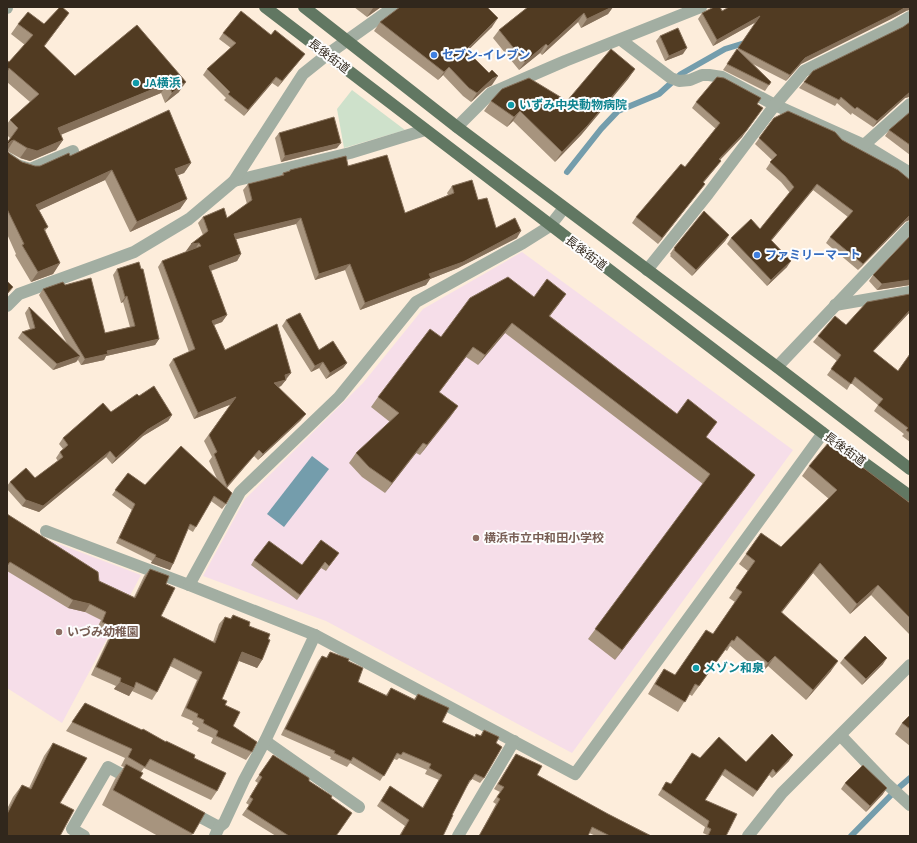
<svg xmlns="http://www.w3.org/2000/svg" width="917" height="843" viewBox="0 0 917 843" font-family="Karla,'Noto Sans JP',sans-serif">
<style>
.education{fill:#f6dee9}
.green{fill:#cee1cb}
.water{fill:#749dac}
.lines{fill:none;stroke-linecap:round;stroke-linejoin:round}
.stream{stroke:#749dac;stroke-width:6}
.minor{stroke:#a2aea2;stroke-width:12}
.tertiary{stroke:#a2aea2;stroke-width:12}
.primary{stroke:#617762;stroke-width:12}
.wall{fill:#a7947e}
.shaded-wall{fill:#85705a}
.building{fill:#513b22;stroke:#85705a}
.shop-dot{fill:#3f7fe0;stroke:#fdfdfd;stroke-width:1.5}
.culture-dot{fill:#0f9aa8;stroke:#fdfdfd;stroke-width:1.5}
.education-dot{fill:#8d6e63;stroke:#fdfdfd;stroke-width:1.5}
.labels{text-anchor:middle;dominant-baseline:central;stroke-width:4;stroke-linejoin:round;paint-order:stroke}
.shop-label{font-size:12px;font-weight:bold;fill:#366cbe;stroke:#fdfdfd;text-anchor:start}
.street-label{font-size:12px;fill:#31271c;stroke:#fdfdfd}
.culture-label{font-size:12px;font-weight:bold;fill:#0d838f;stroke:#fdfdfd;text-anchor:start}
.education-label{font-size:12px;font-weight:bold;fill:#785e54;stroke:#fdfdfd;text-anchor:start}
</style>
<rect width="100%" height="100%" fill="#fdeddb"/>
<g class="education">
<polygon points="522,252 793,450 572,753 326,621 203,576 245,499 363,383 423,309"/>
<polygon points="7,517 40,537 141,575 62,723 7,688"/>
</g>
<polygon class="green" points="352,90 405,130 344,148 337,109"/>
<polygon class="water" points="312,456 329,469 284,527 267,514"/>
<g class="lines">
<g class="stream">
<polyline points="567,172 601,129 618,111 659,94 681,74 725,49 748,42"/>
<polyline points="851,836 896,790 910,778"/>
</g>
<g class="minor">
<polyline points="7,8 7,7"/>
<polyline points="621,40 671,78 679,81 690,80 702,75 709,75 722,77 775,105 864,145 910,173"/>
<polyline points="457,127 491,93 565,61 701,7"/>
<polyline points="864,145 910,104"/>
<polyline points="7,158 17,165 30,169 73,151"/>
<polyline points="234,181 350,153 425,130"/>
<polyline points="647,270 708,194 775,105 804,71 895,26 910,17"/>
<polyline points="835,305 910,292"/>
<polyline points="7,306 19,294 134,252 189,219 234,181 303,74 328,54 394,7"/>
<polyline points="777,367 910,227"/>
<polyline points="46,531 189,585 315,635 575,774 823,433"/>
<polyline points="189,585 240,492 339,397 416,302 523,243 550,226 564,208"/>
<polyline points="841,736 886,783 910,805"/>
<polyline points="265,741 359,807"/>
<polyline points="189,811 219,827"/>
<polyline points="84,836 72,829 108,767 134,781"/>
<polyline points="215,836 219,827 224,823 244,780 265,741 315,635"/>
<polyline points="458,836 514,741"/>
</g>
<polyline class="tertiary" points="748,836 782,793 910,665"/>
<g class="primary">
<polyline points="265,7 823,433 910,496"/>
<polyline points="304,7 457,127 777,367 910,469"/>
</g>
</g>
<g class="wall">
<polygon points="354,7 381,7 367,17"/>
<polygon points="528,7 613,7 608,14 581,28 578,22 542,55 540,53 519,70 493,38 499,30"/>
<polygon points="722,11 906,11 891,19 801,64 786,81 753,64 771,82 765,91 723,70 756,22 713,46 698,19 702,13"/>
<polygon points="69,13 44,47 75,76 137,25 179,92 165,103 161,93 61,134 63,140 56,150 30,161 20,158 7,151 10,154 22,162 35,166 40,166 70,156 191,163 184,173 178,175 187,199 180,209 130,232 105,180 39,210 48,227 45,231 60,263 53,274 31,282 15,255 16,254 7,234 7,143 10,138 7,135 7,124 10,120 30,102 7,82 7,61 9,62 25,45 11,34 18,24 44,24"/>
<polygon points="380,22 492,27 467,51 492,85 486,88 471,102 463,96 443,75 438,80 374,31"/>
<polygon points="903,27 909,97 905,98 873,127 852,113 851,115 837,103 835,106 799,88 804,82"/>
<polygon points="223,33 271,35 305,54 300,60 278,87 272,83 244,116 224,100 226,98 203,75 207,69 231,48 219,39"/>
<polygon points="660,36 683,54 665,61 656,41"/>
<polygon points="635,69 628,79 581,135 555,162 513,121 507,127 484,111 491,101 567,101"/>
<polygon points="696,102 757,104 742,137 720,160 717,166 704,182 701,189 658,244 632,223 636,217 685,167 716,129 692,108"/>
<polygon points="910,112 910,155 885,136 889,130"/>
<polygon points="774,118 842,140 905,222 858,270 826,243 830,237 848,217 813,190 771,241 787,267 767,286 727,244 731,238 760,229 790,193 781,182 766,169 772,160 755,144"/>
<polygon points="279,133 337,148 281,162 275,138"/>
<polygon points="348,166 405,213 448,195 447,193 452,186 478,200 496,228 517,238 458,268 430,279 426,285 360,310 345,270 315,280 296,224 236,239 241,254 237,261 211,271 227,315 222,322 214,325 225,350 291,373 281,386 279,387 301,420 258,460 254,456 227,488 226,504 222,509 211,501 193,532 188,529 170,570 151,563 152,561 116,543 132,510 112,495 128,473 145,485 217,479 209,461 212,457 204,441 231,404 194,419 169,365 173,359 189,352 158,267 162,261 192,250 186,251 203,235 198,223 203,217 227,218 247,204 243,190 248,184 281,176 283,173 289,171 290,170"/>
<polygon points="729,235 725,241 692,276 670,256 671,255 670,254 674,248"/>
<polygon points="910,236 910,285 877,290 869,281 873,275"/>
<polygon points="117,269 159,339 155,345 106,356 104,360 81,365 78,360 76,362 53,370 18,338 22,332 30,329 25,313 29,307 68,345 39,295 43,289 65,285 105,333 130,327 123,302 121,303 113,275"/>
<polygon points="566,294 550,316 677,414 717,422 706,437 755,475 615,660 588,639 703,484 505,333 478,365 466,357 439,392 458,406 420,455 416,453 385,493 362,477 349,463 356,453 390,422 371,407 378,397 441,337 534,297"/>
<polygon points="910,294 910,312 873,351 898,371 910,354 910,442 902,436 904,434 874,411 878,405 851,383 847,390 827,375 837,361 813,342 818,336 846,325"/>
<polygon points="286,320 319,350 347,363 343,368 326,379 319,368 311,372 282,326"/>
<polygon points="139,396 172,415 168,421 143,436 112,464 106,457 39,512 22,506 7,489 7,486 10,482 35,478 58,461 56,458 60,452 63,449 59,444 63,438"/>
<polygon points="809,466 910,503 910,635 871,595 850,614 813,573 782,612 831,671 806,700 768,666 761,673 730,646 727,651 725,650 692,696 689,694 678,712 648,694 657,679 664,669 675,675 713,634 735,602 729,598 748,571 739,564 761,533 781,547 829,499 802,476"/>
<polygon points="7,514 99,581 134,597 144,576 150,569 166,584 161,616 213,642 219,624 225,617 230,619 233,615 268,639 262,660 257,668 239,661 222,699 225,705 233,726 252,752 246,760 211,743 213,738 197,731 199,728 192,724 193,721 181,716 197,680 170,666 157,692 152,700 132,691 129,696 114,689 116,686 91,675 110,635 96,630 101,620 85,612 68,608 7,571"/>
<polygon points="339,553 326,571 321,568 297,600 251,565 254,560 302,565"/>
<polygon points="330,652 348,661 358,682 386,695 391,688 414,699 418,694 442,722 475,737 476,734 480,736 484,730 496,743 484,778 480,783 472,779 467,786 467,785 452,815 443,836 399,836 405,826 377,806 390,786 422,808 439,780 425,774 427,770 399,758 397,760 394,759 380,781 350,763 347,767 330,759 331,757 281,735 318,661 322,656 326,658"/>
<polygon points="844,658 883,664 862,685 840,663"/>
<polygon points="85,703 194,758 217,791 211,800 144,768 141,772 140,778 205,813 191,836 158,836 102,805 115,779 124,767 121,766 125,758 66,731"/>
<polygon points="910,715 910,746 895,734 902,723"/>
<polygon points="53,743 60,803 7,836 7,809 13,797 22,785 29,788 44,756"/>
<polygon points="516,754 537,775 608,814 652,836 596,836 589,833 588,836 479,836 496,804 493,802 500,792 494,789"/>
<polygon points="273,755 309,781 331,798 336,836 276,836 242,815 249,805 246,803 258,783 255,781"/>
<polygon points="700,758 746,762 789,761 772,778 769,775 753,797 722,775 705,800 726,836 706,836 707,835 703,833 705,827 658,795 666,782 671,784"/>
<polygon points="845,783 883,794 866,812 841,789"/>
</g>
<g class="shaded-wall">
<polygon points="375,7 381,7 367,17 373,8"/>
<polygon points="612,7 613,7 608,14 581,28 587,19"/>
<polygon points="906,7 910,7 910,10 906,11 891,19 801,64 786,81 790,75 805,58"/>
<polygon points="584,13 578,22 542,55 548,46"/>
<polygon points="760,16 756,22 713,46 717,40"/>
<polygon points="498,18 492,27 460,58 466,50"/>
<polygon points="546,44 540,53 519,70 525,62"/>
<polygon points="687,48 683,54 665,61 669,56"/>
<polygon points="305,54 300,60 278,87 282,81"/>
<polygon points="449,67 443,75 438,80 444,72"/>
<polygon points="635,69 628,79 581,135 555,162 562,152"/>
<polygon points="498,76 492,85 486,88 471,102 477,93 492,79"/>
<polygon points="276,77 272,83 244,116 248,110"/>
<polygon points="186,82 179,92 165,103 172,93"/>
<polygon points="168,83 161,93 51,139 58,128"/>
<polygon points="910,92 910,97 909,97 905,98 873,127 877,121"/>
<polygon points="763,108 742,137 715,165 719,159"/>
<polygon points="520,111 513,121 507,127 514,117"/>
<polygon points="14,140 7,151 7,145 11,141"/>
<polygon points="63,140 56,150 30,161 20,158 27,148"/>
<polygon points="341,143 337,148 281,162 285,156"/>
<polygon points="721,161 717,166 699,188 703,182"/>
<polygon points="191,163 184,173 168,179 175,169"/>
<polygon points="112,170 105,180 29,215 36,205"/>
<polygon points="705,184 701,189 658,244 662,238"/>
<polygon points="817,184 813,190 767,246 771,240"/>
<polygon points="187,199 180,209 130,232 137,222"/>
<polygon points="910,215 910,220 905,222 858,270 863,264 909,216"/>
<polygon points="301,218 296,224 229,241 234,234"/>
<polygon points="521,231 517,238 458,268 430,279 426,285 360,310 365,303"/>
<polygon points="729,235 725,241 692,276 696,270"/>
<polygon points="199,243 195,249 186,251 191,244"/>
<polygon points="241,254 237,261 204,273 209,266"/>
<polygon points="791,261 787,267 767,286 771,280"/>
<polygon points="60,263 53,274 31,282 38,272"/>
<polygon points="350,264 345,270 315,280 319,274"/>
<polygon points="910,280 910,285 877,290 882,284"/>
<polygon points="566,294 559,304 542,326 549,316"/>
<polygon points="127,296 123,302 121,303 125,297"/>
<polygon points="910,310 910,312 868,357 873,351"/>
<polygon points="227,315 222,322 208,327 212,321"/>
<polygon points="512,323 505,333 478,365 485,355"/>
<polygon points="159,339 155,345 106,356 104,360 81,365 85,359 107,351"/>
<polygon points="473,347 466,357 432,402 439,392"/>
<polygon points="80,356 76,362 53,370 57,364"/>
<polygon points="323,362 319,368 311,372 315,366"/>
<polygon points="347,363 343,368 326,379 330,373"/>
<polygon points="291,373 286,379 285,375"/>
<polygon points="286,380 281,386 270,390 274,383"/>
<polygon points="236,397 232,404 194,419 198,413"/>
<polygon points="458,406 451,416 420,455 427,445"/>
<polygon points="306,414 301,420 258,460 263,454"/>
<polygon points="172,415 168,421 143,436 112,464 116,458 147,430"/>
<polygon points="423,443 416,453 385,493 392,483"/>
<polygon points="259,450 254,456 223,492 227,486"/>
<polygon points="110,451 106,457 39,512 22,506 26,500"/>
<polygon points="755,475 748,485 615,660 622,650"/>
<polygon points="155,557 173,564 170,570 151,563"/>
<polygon points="820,563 813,573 774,622 781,612"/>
<polygon points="878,585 871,595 850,614 857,604"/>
<polygon points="73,600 90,604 85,612 68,608"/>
<polygon points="242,652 262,660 257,668 237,660"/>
<polygon points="775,656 768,666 761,673 768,663"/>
<polygon points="887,658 883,664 862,685 866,679"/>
<polygon points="838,661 831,671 806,700 813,690"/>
<polygon points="120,682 134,688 129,696 114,689"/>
<polygon points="793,755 789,761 772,778 776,773"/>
<polygon points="887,788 883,794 866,812 870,806"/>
</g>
<g class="building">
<polygon points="60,7 62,7 69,13 44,46 75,76 137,25 186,82 172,93 168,83 58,128 63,140 37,151 27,148 14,140 11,141 8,144 7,151 10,154 22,162 35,166 40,166 69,153 70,156 169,110 191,163 175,169 187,199 137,222 112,170 36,205 48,227 44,229 60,263 38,272 22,245 24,244 7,209 7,143 18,128 10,120 39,94 9,68 7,72 7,61 9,62 33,35 18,24 28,12 44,24"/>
<polygon points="400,7 487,7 498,18 466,50 489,73 492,70 498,76 492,79 477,93 469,88 449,67 444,72 380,22"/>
<polygon points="528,7 612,7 587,19 584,13 548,46 546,44 525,62 499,30"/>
<polygon points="714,7 720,7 722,11 729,7 906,7 896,13 805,58 790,75 738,48 760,16 717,40 702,13"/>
<polygon points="241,11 271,35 275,30 305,54 282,81 276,77 248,110 228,94 230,92 207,69 236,43 223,33"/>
<polygon points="910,22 910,92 877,121 857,107 855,109 841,97 839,100 804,82 813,71 903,27"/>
<polygon points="678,28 687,48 669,56 660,36"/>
<polygon points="611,49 635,69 588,125 562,152 520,111 514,117 491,101 502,89 529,78 567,101"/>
<polygon points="737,49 771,82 769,85 727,64"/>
<polygon points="717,77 724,78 761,98 757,104 763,108 746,131 719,159 721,161 703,182 705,184 662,238 636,217 681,164 685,167 720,123 696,102"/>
<polygon points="788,111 835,132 842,140 898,170 910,180 910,215 909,216 863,264 830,237 853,211 817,184 771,240 791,261 771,280 731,238 751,219 760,229 794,187 785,176 770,162 777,155 759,138 774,118"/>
<polygon points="910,112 910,145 889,130"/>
<polygon points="334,117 341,143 285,156 279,133"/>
<polygon points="387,155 405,213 454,193 452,186 472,180 478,200 487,198 496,228 515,218 521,231 463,262 429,274 431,278 365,303 350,264 319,274 301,218 234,234 241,254 209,266 227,315 212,321 225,350 277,324 291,373 285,375 286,380 274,383 306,414 263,454 259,450 227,486 214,454 217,452 209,435 236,397 198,413 173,359 195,349 162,261 201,246 199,243 191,244 208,231 203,217 224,208 227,218 252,200 248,184 284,175 283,173 290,171 290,170 346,156 348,166"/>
<polygon points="704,211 729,235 696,270 674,250 675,249 674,248"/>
<polygon points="910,236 910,280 882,284 873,275"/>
<polygon points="139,262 141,269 143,269 159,339 107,351 108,354 85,359 43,289 63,282 65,285 91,278 105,333 135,326 127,296 125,297 117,269"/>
<polygon points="508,277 534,297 547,279 566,294 549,316 677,414 688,399 717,422 706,437 755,475 622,650 595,629 710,474 512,323 485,355 473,347 439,392 458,406 427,445 423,443 392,483 369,467 356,453 399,413 378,397 430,329 441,337 470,298"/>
<polygon points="7,281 13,287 7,294"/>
<polygon points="910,294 910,310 873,351 898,371 910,354 910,433 906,430 908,428 878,405 883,399 855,377 851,384 831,369 841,355 818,336 835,316 846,325 867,302"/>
<polygon points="29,307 80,356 57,364 22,332 35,328"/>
<polygon points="300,313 319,350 333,341 347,363 330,373 323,362 315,366 286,320"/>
<polygon points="154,386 172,415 147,430 116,458 110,451 43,506 26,500 10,482 26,468 35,478 63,457 60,452 68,445 63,438 103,403 111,412 137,394 139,396"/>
<polygon points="829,442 910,503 910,618 878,585 857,604 820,563 781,612 838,661 813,690 775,656 768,663 737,636 734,641 732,640 699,686 695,684 685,702 655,684 664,669 675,675 706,630 713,634 742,592 736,588 755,561 746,554 761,533 781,547 837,490 809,466"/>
<polygon points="181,446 232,493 226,504 214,496 196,527 190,524 173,564 155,557 156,555 119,538 135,504 115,490 128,473 145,485"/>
<polygon points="7,514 98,572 99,581 135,598 150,569 169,576 166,584 175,588 161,616 215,643 225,617 231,619 233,615 250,622 249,626 270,634 268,639 270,640 262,660 242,652 222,699 227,701 225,705 240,712 233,726 257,742 252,752 216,736 218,731 203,723 204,720 197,717 198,714 186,708 202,672 174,658 157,692 136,682 134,688 120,682 121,678 96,667 115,628 102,622 106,612 90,604 73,600 10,562 7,566"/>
<polygon points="321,540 339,553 329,566 325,562 300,595 254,560 269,541 302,565"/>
<polygon points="865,636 887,658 866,679 844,658"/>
<polygon points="330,652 349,659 348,661 363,668 358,682 387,696 391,688 415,700 418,694 449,708 442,722 475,737 476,734 481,736 484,730 499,737 496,743 502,747 484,778 475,774 471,780 470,780 452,815 453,815 443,836 400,836 409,820 381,801 390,786 423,808 442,775 429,768 431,764 403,752 401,755 397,753 384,776 353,757 351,761 334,753 335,751 285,729 322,656 327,658"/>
<polygon points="85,703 142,730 143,729 166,742 166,741 195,755 194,758 226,773 217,791 150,759 145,767 128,757 132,749 72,722"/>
<polygon points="910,715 910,729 902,723"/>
<polygon points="772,734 793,755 776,773 773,769 757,791 725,769 705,800 737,814 726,836 708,836 711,829 707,827 709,821 662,789 666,782 671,784 692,753 700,758 719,737 746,762"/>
<polygon points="53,743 87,758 60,803 74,810 60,836 7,836 7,814 22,785 31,789"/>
<polygon points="516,754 542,766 537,775 608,814 651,836 610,836 592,827 588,836 479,836 500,799 497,797 504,787 498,784"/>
<polygon points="273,755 309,778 309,781 332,796 331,798 352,813 336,836 289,836 247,809 253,799 250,797 262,777 259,775"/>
<polygon points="126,764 143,773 140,778 205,813 193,834 113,790"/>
<polygon points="863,765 887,788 870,806 845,783"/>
</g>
<g class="shop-dot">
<circle cx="434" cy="55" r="4"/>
<circle cx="757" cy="255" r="4"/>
</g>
<g class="culture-dot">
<circle cx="136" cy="83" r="4"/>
<circle cx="511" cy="105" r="4"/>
<circle cx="696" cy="668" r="4"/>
</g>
<g class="education-dot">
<circle cx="476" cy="538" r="4"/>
<circle cx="59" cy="632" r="4"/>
</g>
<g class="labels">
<g class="shop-label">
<text x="442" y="55">セブン-イレブン</text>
<text x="765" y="255">ファミリーマート</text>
</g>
<g class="street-label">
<text transform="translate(329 56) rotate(37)">長後街道</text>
<text transform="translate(586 253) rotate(37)">長後街道</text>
<text transform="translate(845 449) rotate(36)">長後街道</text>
</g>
<g class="culture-label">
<text x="144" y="83">JA横浜</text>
<text x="519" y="105">いずみ中央動物病院</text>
<text x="704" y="668">メゾン和泉</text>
</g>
<g class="education-label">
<text x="484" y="538">横浜市立中和田小学校</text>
<text x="67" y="632">いづみ幼稚園</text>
</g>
</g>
<rect width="917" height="843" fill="none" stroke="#31271c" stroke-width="16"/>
</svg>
